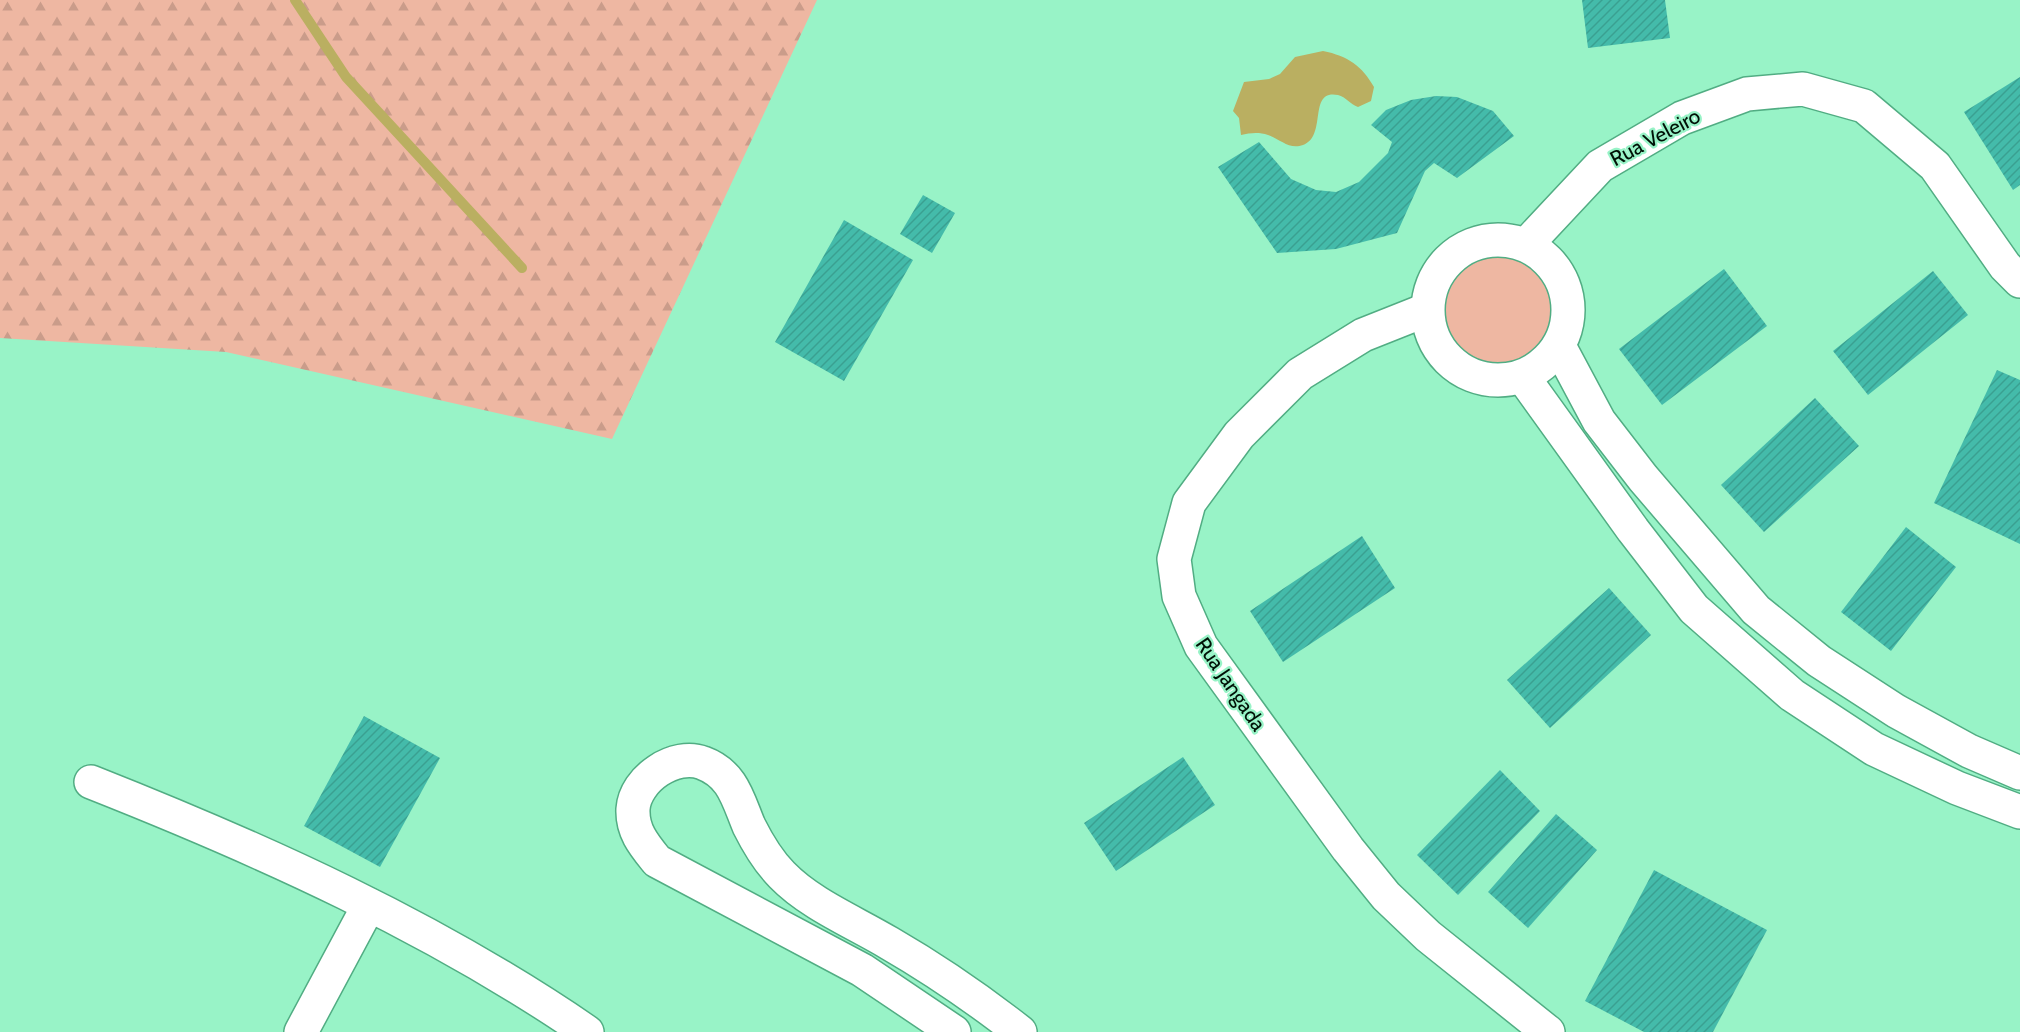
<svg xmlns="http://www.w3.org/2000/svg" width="2020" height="1032" viewBox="0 0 2020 1032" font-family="Cabin,sans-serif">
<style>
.grass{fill:#eeb7a2}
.forest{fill:url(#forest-firs)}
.water{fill:#baaf61}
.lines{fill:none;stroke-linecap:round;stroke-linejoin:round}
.stream{stroke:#baaf61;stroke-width:10}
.building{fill:url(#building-hatch)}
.minor-casing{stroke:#51ad83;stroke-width:36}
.minor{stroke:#fff;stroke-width:33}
.labels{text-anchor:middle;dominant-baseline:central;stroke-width:4.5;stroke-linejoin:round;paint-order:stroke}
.street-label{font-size:21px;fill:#001106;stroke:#98f3c7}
</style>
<defs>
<pattern id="forest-firs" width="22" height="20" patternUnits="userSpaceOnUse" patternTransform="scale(1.5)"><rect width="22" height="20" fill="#eeb7a2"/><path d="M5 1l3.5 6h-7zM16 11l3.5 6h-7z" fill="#ca9c8a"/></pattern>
<pattern id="building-hatch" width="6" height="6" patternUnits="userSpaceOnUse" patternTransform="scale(1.5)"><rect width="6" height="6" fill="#4ba"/><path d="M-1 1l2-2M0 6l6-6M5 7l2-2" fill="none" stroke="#3aa091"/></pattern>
</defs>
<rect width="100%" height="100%" fill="#98f3c7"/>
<circle class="grass" cx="1493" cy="309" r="58"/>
<polygon class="forest" points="0,0 817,0 612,439 226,352 0,338"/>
<path class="water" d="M 1323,51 C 1348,56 1362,66 1374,87 L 1371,101 L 1358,107 C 1350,104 1346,97 1338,95 C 1307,89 1328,136 1303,145 C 1289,150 1280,139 1268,135 C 1259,132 1250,133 1241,135 L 1239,118 L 1233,111 L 1244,82 L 1269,79 L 1280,74 L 1295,57 Z"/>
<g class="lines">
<polyline class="stream" points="295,0 346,77 522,268"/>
</g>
<g class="building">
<polygon points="1582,0 1665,0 1670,38 1588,48"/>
<polygon points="2020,77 2020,185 2013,190 1964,112"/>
<polygon points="1436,96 1457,97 1493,111 1514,136 1457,178 1434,163 1425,171 1397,233 1336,249 1277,253 1218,167 1259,142 1291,179 1316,190 1336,192 1359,182 1388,153 1392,142 1371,125 1386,110 1411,100"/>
<polygon points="923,195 955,213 932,253 900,234"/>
<polygon points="844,220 913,260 844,381 775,342"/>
<polygon points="1724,269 1767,326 1662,405 1619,349"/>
<polygon points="1933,271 1968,315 1868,395 1833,351"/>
<polygon points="1997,370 2020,380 2020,544 1934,503"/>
<polygon points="1815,398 1859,446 1764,532 1721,485"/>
<polygon points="1906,527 1956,567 1891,651 1841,612"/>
<polygon points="1362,536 1395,588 1283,662 1250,611"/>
<polygon points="1609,588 1651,635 1550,728 1507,680"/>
<polygon points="364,716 440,758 380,867 304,826"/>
<polygon points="1183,757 1215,805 1116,871 1084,823"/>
<polygon points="1500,770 1540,811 1458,895 1417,855"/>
<polygon points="1556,814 1597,850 1528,928 1488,892"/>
<polygon points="1654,870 1767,930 1713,1032 1644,1032 1585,1001"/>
</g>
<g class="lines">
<g class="minor-casing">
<g id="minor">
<circle cx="1498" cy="310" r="70"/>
<polyline points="1526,245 1600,166 1682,118 1747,94 1803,89 1864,106 1935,166 2005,266 2020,281"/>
<polyline points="1426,310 1363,335 1300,374 1239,435 1189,503 1174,559 1179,596 1201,646 1348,849 1386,896 1428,936 1548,1032"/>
<polyline points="1559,346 1599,421 1643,478 1756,610 1819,661 1896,711 1969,751 2020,773"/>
<polyline points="1523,377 1633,530 1694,609 1792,695 1874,749 1957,788 2020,812"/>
<path d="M 91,782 C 263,850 434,927 587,1032"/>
<polyline points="301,1032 369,905"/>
<path d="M 954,1032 L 862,970 L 657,861 C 644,845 632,831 633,809 C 635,779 675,752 703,763 C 733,774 738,800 749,826 C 758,844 768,861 782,875 C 810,904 854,922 889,943 C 934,969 979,1000 1020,1032"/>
</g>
</g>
<use href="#minor" class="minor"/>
</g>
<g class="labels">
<g class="street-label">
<text transform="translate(1655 137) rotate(-28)">Rua Veleiro</text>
<text transform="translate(1231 684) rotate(56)">Rua Jangada</text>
</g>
</g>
</svg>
